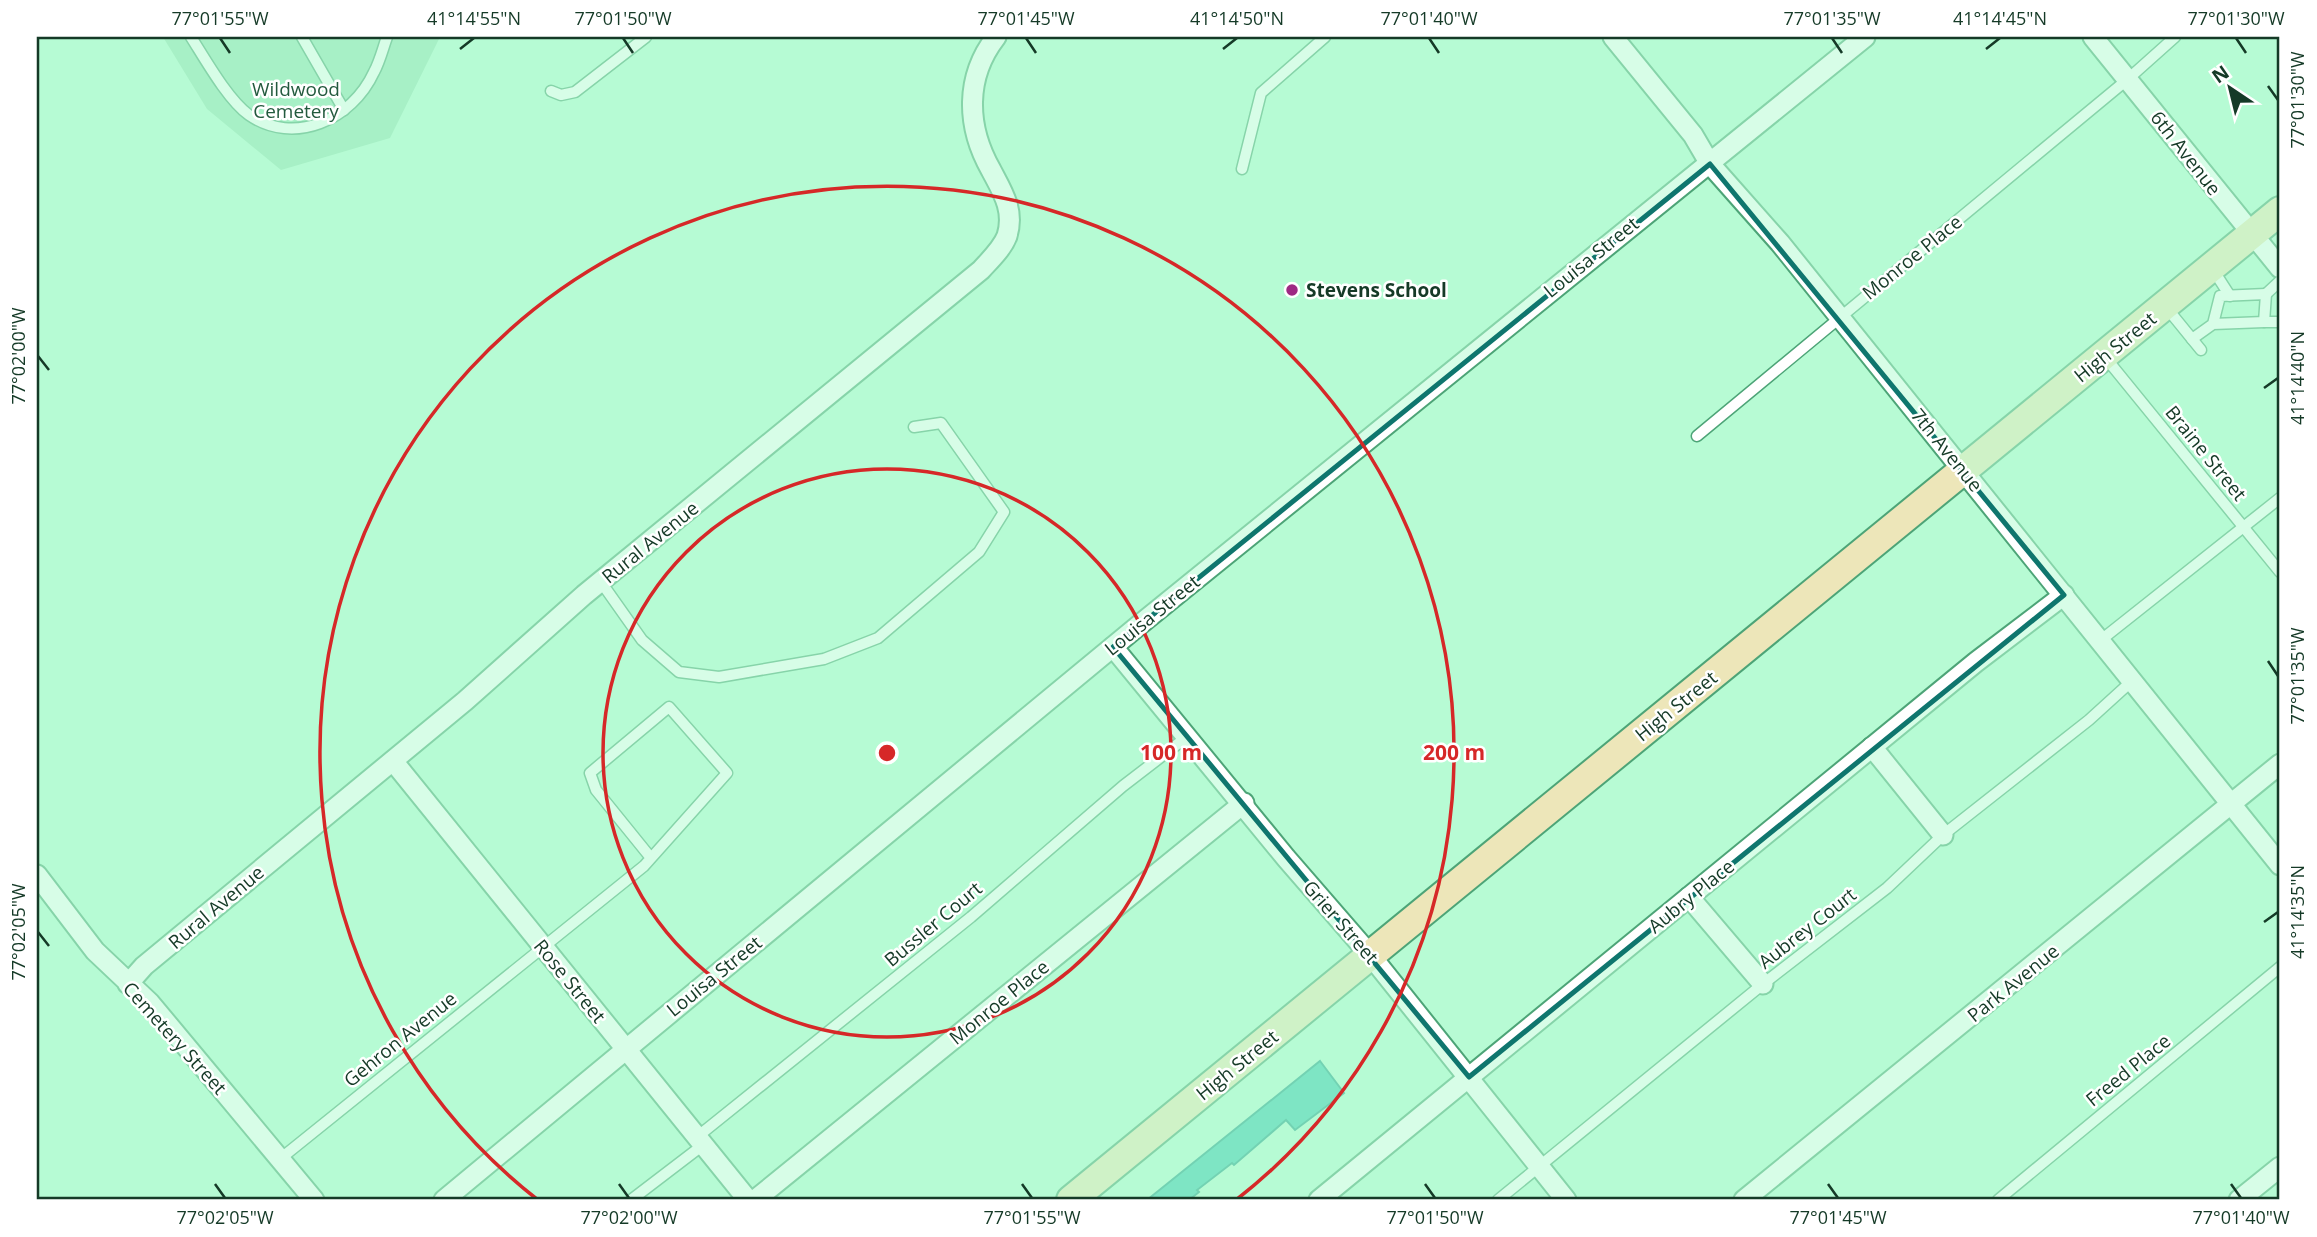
<svg xmlns="http://www.w3.org/2000/svg" width="2317" height="1237" viewBox="0 0 2317 1237" font-family="'Open Sans',sans-serif">
<style>
.green{fill:#94e2b6}
.building{fill:#3acbb2;stroke:#22a08c;stroke-width:2}
.lines{fill:none;stroke-linecap:round;stroke-linejoin:round}
.service-casing{stroke:#4da477;stroke-width:13}
.minor-casing{stroke:#4da477;stroke-width:23}
.secondary-casing{stroke:#4da477;stroke-width:32}
.service{stroke:#fff;stroke-width:10}
.minor{stroke:#fff;stroke-width:19}
.secondary{stroke:#ede6b9;stroke-width:28}
.marked{fill:none;stroke:#0f766e;stroke-width:5;stroke-linejoin:round}
.ticks{fill:none;stroke:#153a27;stroke-width:2.5}
.ring{fill:none;stroke:#d62828;stroke-width:3.5}
.poi-dot{fill:#9e2983;stroke:#fff;stroke-width:2.5}
.labels{text-anchor:middle;dominant-baseline:central;stroke-width:5;stroke-linejoin:round;paint-order:stroke}
.park-label{font-size:19px;fill:#235a3e;stroke:#fff}
.street-label{font-size:19px;fill:#153a27;stroke:#fff}
.poi-label{font-size:19px;font-weight:bold;fill:#153a27;stroke:#fff;text-anchor:start}
.centre{fill:#d62828;stroke:#fff;stroke-width:3.5}
.ring-label{font-size:21px;text-anchor:middle;font-weight:bold;fill:#d62828;stroke:#fff;stroke-width:5;stroke-linejoin:round;paint-order:stroke}
.neatline{fill:none;stroke:#153a27;stroke-width:2.5}
.ticks-label{font-size:18px;text-anchor:middle;fill:#153a27}
</style>
<rect width="100%" height="100%" fill="#b7fbd4"/>
<polygon class="green" points="163,37 440,37 390,138 281,170 207,109"/>
<polygon class="building" points="1320,1061 1344,1093 1295,1130 1286,1120 1234,1165 1232,1163 1197,1190 1199,1192 1189,1200 1147,1200"/>
<g class="lines">
<g class="service-casing">
<g id="service">
<path d="M 191,37 C 205,59 228,100 249,115 C 294,146 352,120 374,72 C 380,61 383,48 387,37"/>
<polyline points="302,37 344,110"/>
<polyline points="551,91 561,95 575,92 646,37"/>
<polyline points="1242,169 1261,93 1325,37"/>
<polyline points="2212,268 2230,296"/>
<polyline points="2266,294 2280,281"/>
<polyline points="2166,307 2201,350"/>
<polyline points="2264,322 2280,322"/>
<polyline points="2192,339 2213,324 2220,296 2266,294 2264,322 2213,324"/>
<polyline points="2105,357 2280,572"/>
<polyline points="1697,436 2128,79 2175,37"/>
<polyline points="601,582 642,640 679,672 719,677 824,659 878,638 979,552 1004,512 941,423 914,427"/>
<polyline points="2101,640 2280,498"/>
<polyline points="697,1137 971,917 1123,786 1188,736"/>
<polyline points="280,1159 644,866 727,773 669,707 590,773 596,790 651,858"/>
<polyline points="631,1200 703,1145"/>
<polyline points="1498,1200 1763,984 1887,888 1943,835 2089,720 2133,680"/>
<polyline points="1998,1200 2280,967"/>
</g>
</g>
<g class="minor-casing">
<g id="minor">
<polyline points="1613,37 1693,135 1710,164 1780,243 2280,865"/>
<polyline points="2093,37 2280,268"/>
<polyline points="1113,647 1286,858 1371,956 1566,1200"/>
<polyline points="1872,747 1943,835"/>
<polyline points="393,761 748,1200"/>
<polyline points="37,875 95,951 150,1003 314,1200"/>
<polyline points="1689,897 1763,984"/>
<path d="M 128,984 L 144,966 L 465,701 L 584,595 L 981,270 C 990,260 1002,249 1007,236 C 1015,210 1002,191 991,170 C 966,126 965,77 996,37"/>
<polyline points="444,1200 1138,626 1865,37"/>
<polyline points="755,1200 1244,803"/>
<polyline points="1319,1200 1976,662 2064,595"/>
<polyline points="1744,1200 2280,764"/>
<polyline points="2239,1200 2280,1167"/>
</g>
</g>
<g class="secondary-casing">
<polyline id="secondary" points="1071,1200 2280,211"/>
</g>
<use href="#service" class="service"/>
<use href="#minor" class="minor"/>
<use href="#secondary" class="secondary"/>
</g>
<path d="M0 0H2317V1237H0ZM 1710,164 L 2064,595 L 1469,1077 L 1113,647 Z" fill="#b7fbd4" fill-opacity=".55" fill-rule="evenodd"/>
<path class="marked" d="M 1710,164 L 2064,595 L 1469,1077 L 1113,647 Z"/>
<path class="ticks" d="M 220,38 L 230,53M 623,38 L 633,53M 1026,38 L 1036,53M 1429,38 L 1439,53M 1832,38 L 1842,53M 2236,38 L 2246,53M 460,49 L 474,38M 1223,49 L 1237,38M 1986,49 L 2000,38M 2268,86 L 2278,100M 38,356 L 49,370M 2264,388 L 2278,378M 2268,661 L 2278,676M 2264,922 L 2278,912M 38,932 L 49,946M 215,1184 L 225,1198M 619,1184 L 629,1198M 1022,1184 L 1032,1198M 1425,1184 L 1435,1198M 1828,1184 L 1838,1198M 2231,1184 L 2241,1198"/>
<g class="ring">
<circle cx="887" cy="753" r="284"/>
<path d="M538 1200A567 567 0 1 1 1236 1200"/>
</g>
<circle class="poi-dot" cx="1292" cy="290" r="7"/>
<g class="labels">
<g class="park-label">
<text x="296" y="89">Wildwood<tspan x="296" dy="22">Cemetery</tspan></text>
</g>
<g class="street-label">
<text transform="translate(2186 153) rotate(52)">6th Avenue</text>
<text transform="translate(1591 257) rotate(-39)">Louisa Street</text>
<text transform="translate(1912 257) rotate(-39)">Monroe Place</text>
<text transform="translate(2115 347) rotate(-39)">High Street</text>
<text transform="translate(1947 450) rotate(51)">7th Avenue</text>
<text transform="translate(2206 453) rotate(51)">Braine Street</text>
<text transform="translate(650 542) rotate(-39)">Rural Avenue</text>
<text transform="translate(1152 615) rotate(-39)">Louisa Street</text>
<text transform="translate(1676 706) rotate(-39)">High Street</text>
<text transform="translate(1691 896) rotate(-39)">Aubry Place</text>
<text transform="translate(216 907) rotate(-40)">Rural Avenue</text>
<text transform="translate(1341 922) rotate(49)">Grier Street</text>
<text transform="translate(933 924) rotate(-40)">Bussler Court</text>
<text transform="translate(1807 928) rotate(-38)">Aubrey Court</text>
<text transform="translate(714 976) rotate(-39)">Louisa Street</text>
<text transform="translate(570 981) rotate(51)">Rose Street</text>
<text transform="translate(2013 983) rotate(-39)">Park Avenue</text>
<text transform="translate(999 1002) rotate(-39)">Monroe Place</text>
<text transform="translate(175 1038) rotate(48)">Cemetery Street</text>
<text transform="translate(400 1039) rotate(-39)">Gehron Avenue</text>
<text transform="translate(1237 1065) rotate(-39)">High Street</text>
<text transform="translate(2128 1070) rotate(-39)">Freed Place</text>
</g>
<g class="poi-label">
<text x="1306" y="290">Stevens School</text>
</g>
</g>
<circle cx="887" cy="753" r="10" class="centre"/>
<g class="ring-label">
<text x="1171" y="760">100 m</text>
<text x="1454" y="760">200 m</text>
</g>
<rect width="2317" height="1237" fill="none" stroke="#ffffff" stroke-width="77"/>
<g transform="translate(2230 88) rotate(325)" stroke="#ffffff" stroke-width="5" paint-order="stroke">
<path d="M0-5L12 26L0 18L-12 26Z" fill="#153a27"/>
<text y="-10" font-size="19" font-weight="bold" text-anchor="middle" fill="#153a27">N</text>
</g>
<rect x="38" y="38" width="2240" height="1160" class="neatline"/>
<g class="ticks-label">
<text x="220" y="25">77°01'55"W</text>
<text x="474" y="25">41°14'55"N</text>
<text x="623" y="25">77°01'50"W</text>
<text x="1026" y="25">77°01'45"W</text>
<text x="1237" y="25">41°14'50"N</text>
<text x="1429" y="25">77°01'40"W</text>
<text x="1832" y="25">77°01'35"W</text>
<text x="2000" y="25">41°14'45"N</text>
<text x="2236" y="25">77°01'30"W</text>
<text transform="translate(2298 100) rotate(-90)" y="6">77°01'30"W</text>
<text transform="translate(19 356) rotate(-90)" y="6">77°02'00"W</text>
<text transform="translate(2298 378) rotate(-90)" y="6">41°14'40"N</text>
<text transform="translate(2298 676) rotate(-90)" y="6">77°01'35"W</text>
<text transform="translate(2298 912) rotate(-90)" y="6">41°14'35"N</text>
<text transform="translate(19 932) rotate(-90)" y="6">77°02'05"W</text>
<text x="225" y="1224">77°02'05"W</text>
<text x="629" y="1224">77°02'00"W</text>
<text x="1032" y="1224">77°01'55"W</text>
<text x="1435" y="1224">77°01'50"W</text>
<text x="1838" y="1224">77°01'45"W</text>
<text x="2241" y="1224">77°01'40"W</text>
</g>
</svg>
